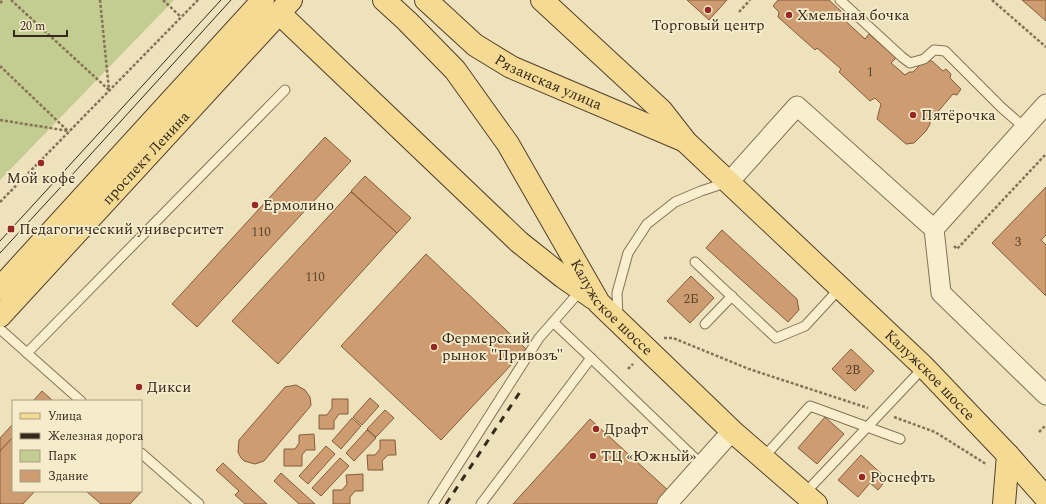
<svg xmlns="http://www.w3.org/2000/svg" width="1046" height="504" viewBox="0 0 1046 504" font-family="Spectral,serif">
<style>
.green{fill:#c3cc91}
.building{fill:#ce9c71;stroke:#865c3b}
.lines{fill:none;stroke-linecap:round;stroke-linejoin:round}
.lane-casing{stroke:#867256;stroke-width:11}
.street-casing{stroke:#867256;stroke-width:21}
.primary-casing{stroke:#533f2a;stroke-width:24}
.path{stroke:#867256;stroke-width:2.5;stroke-dasharray:3 2;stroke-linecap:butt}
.lane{stroke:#f9efcf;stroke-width:9}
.street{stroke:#f9efcf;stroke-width:19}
.primary{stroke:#f4da92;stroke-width:22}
.tram{stroke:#35291b;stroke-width:1}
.rail{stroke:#35291b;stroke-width:3;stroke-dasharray:7 7;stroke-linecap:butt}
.poi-dot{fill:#962924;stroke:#f6eccc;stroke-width:1.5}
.labels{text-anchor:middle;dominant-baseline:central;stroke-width:3.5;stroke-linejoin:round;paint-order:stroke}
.number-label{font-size:13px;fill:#5b4630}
.poi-label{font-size:15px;fill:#35291b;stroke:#f6eccc;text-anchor:start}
.street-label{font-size:15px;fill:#35291b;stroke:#f6eccc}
</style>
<rect width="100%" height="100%" fill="#eee2bc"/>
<polygon class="green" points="0,0 174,0 0,180"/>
<g class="building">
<polygon points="687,0 727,0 709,20"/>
<polygon points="778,0 829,0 843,13 840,16 865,39 869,34 896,58 891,63 905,75 909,72 913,72 924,61 932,61 943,71 946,69 951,74 950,78 961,89 957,95 953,94 930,121 930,124 926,131 914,143 906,144 877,119 881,104 875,98 870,101 839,72 841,69 817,48 815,50 778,17 779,12 773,6"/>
<polygon points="1022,0 1046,0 1046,21"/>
<polygon points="325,137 351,161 197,327 172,304"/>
<polygon points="365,176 411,218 397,233 351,191"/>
<polygon points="1046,187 1046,235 1041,240 1046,245 1046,296 992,243"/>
<polygon points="351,192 397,233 278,364 232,321"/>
<polygon points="722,230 797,299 799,310 788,322 706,248"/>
<polygon points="426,254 526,349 441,440 341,346"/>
<polygon points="691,276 714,298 690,323 667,301"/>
<polygon points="851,349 874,371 855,391 832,369"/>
<polygon points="296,385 305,390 310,397 311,405 309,408 264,461 255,464 244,461 241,458 238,452 239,440 285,387"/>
<polygon points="42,391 53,401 33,401"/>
<polygon points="370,398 379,406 362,425 353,417"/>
<polygon points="332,399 348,399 348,414 339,414 334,421 334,429 319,429 319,415 327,415 332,408"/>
<polygon points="385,410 394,418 376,437 367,429"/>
<polygon points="825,417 844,434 817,464 798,448"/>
<polygon points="352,418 361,426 341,449 332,441"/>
<polygon points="590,419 670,492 660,504 513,504"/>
<polygon points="13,424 13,437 0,451 0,438"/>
<polygon points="367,430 376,438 354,461 346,453"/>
<polygon points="314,434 315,450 306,450 302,455 302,466 284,466 284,449 295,449 299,443 299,435"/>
<polygon points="13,437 13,491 35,491 23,504 0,504 0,451"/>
<polygon points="380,440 395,440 396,455 388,455 382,461 383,470 368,470 367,455 375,455 380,449"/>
<polygon points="326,446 335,454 308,484 299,476"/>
<polygon points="861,455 887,479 878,490 870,483 858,497 838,480"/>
<polygon points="340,458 349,466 321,496 312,488"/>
<polygon points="223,463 267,504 245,504 235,495 239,491 216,470"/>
<polygon points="281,473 315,504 299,504 274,481"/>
<polygon points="363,474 363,491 355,491 350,497 350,504 333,504 333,490 342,490 347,484 346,475"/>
<polygon points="86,491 141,491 141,492 130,504 101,504"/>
</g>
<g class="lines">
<g class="lane-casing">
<g id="lane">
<polyline points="840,0 902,57 910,63 924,59 934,50 945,51 1002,108 1025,128"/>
<polyline points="695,262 776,338 805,326 840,288"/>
<polyline points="618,318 617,293 628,253 647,224 675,202 701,191 728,182"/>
<polyline points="553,322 591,358 702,465"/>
<polyline points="705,324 732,296"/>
<polyline points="0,329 81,401"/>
<polyline points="27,353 285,90"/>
<polyline points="141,453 199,504"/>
<polyline points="763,458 810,406 900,439"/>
<polyline points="804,494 924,367"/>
<polyline points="433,504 539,338 581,290"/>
<polyline points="481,504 591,358"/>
</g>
</g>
<g class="street-casing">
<g id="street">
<polyline points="729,182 797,106 934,229 941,293 1046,395"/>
<polyline points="934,229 1046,104"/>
<polyline points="667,504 732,431"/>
</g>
</g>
<g class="primary-casing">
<g id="primary">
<path id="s1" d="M 384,0 L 407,21 L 455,70 L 508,144 L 599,303 L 732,431 L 816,504"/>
<path id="s2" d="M 426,0 L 475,45 L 511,67 L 685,141"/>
<path id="s3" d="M 542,0 L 661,110 L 686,142 L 924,367 L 1008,455 L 1046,498"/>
<polyline points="279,13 519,242 563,277 593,298"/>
<polyline points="0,288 263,0"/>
<path id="s4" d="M 0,316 L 291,0"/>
<polyline points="1004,504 1008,455"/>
</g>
</g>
<g class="path">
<polyline points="11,0 109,90"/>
<polyline points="100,0 109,90"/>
<polyline points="163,0 181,17"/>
<polyline points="992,0 1046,47"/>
<polyline points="0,3 3,0"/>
<polyline points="739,12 750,0"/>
<polyline points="0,66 69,132"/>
<polyline points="0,120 69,131"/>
<polyline points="0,202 198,0"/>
<polyline points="954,246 957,249 1046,154"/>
<polyline points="664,338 673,338 749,369 868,408"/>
<polyline points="628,369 633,364"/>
<polyline points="894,417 935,432 986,464"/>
<polyline points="1039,432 1046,425"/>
</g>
<use href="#lane" class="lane"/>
<use href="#street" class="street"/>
<use href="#primary" class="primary"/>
<g class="tram">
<polyline points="0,241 221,0"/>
<polyline points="0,253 71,176 231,0"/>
</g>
<polyline class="rail" points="446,504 520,392"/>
</g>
<g class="poi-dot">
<circle cx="708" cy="10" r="4"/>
<circle cx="789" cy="15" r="4"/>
<circle cx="913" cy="115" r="4"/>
<circle cx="41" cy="163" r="4"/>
<circle cx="255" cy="205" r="4"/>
<rect x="7" y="225" width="8" height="8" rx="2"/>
<circle cx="434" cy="347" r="4"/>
<circle cx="139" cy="387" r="4"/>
<circle cx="596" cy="429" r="4"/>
<circle cx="593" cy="456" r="4"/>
<circle cx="862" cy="477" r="4"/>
</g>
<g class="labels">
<g class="number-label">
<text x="870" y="72">1</text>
<text x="261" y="232">110</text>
<text x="1018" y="242">3</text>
<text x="315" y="277">110</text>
<text x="691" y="299">2Б</text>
<text x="853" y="370">2В</text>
</g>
<g class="poi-label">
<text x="797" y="15">Хмельная бочка</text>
<text x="708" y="25" text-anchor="middle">Торговый центр</text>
<text x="921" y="115">Пятёрочка</text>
<text x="41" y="178" text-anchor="middle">Мой кофе</text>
<text x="263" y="205">Ермолино</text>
<text x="19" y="229">Педагогический университет</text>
<text x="442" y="338">Фермерский<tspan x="442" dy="17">рынок "Привозъ"</tspan></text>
<text x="147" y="387">Дикси</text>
<text x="604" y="429">Драфт</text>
<text x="601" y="456">ТЦ «Южный»</text>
<text x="870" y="477">Роснефть</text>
</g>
<g class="street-label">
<text stroke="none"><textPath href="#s2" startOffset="149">Рязанская улица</textPath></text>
<text stroke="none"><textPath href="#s4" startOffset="215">проспект Ленина</textPath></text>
<text stroke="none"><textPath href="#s1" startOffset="385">Калужское шоссе</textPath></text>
<text stroke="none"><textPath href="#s3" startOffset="540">Калужское шоссе</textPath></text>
</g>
</g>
<rect x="12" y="400" width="130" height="92" fill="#f6eccc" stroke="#a99e85"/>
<rect x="20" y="413" width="20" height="6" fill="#f4da92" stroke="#a99e85"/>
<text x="48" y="420" font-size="12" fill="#35291b">Улица</text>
<rect x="20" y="433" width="20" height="6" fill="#35291b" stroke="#a99e85"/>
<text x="48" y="440" font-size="12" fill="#35291b">Железная дорога</text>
<rect x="20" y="450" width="20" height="12" fill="#c3cc91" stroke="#a99e85"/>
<text x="48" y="460" font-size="12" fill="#35291b">Парк</text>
<rect x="20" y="470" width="20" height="12" fill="#ce9c71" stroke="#a99e85"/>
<text x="48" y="480" font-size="12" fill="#35291b">Здание</text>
<path d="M14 30v6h53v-6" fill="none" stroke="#35291b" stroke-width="2"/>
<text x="20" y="30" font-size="12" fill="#35291b" stroke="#f6eccc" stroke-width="3" paint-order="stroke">20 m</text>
</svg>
